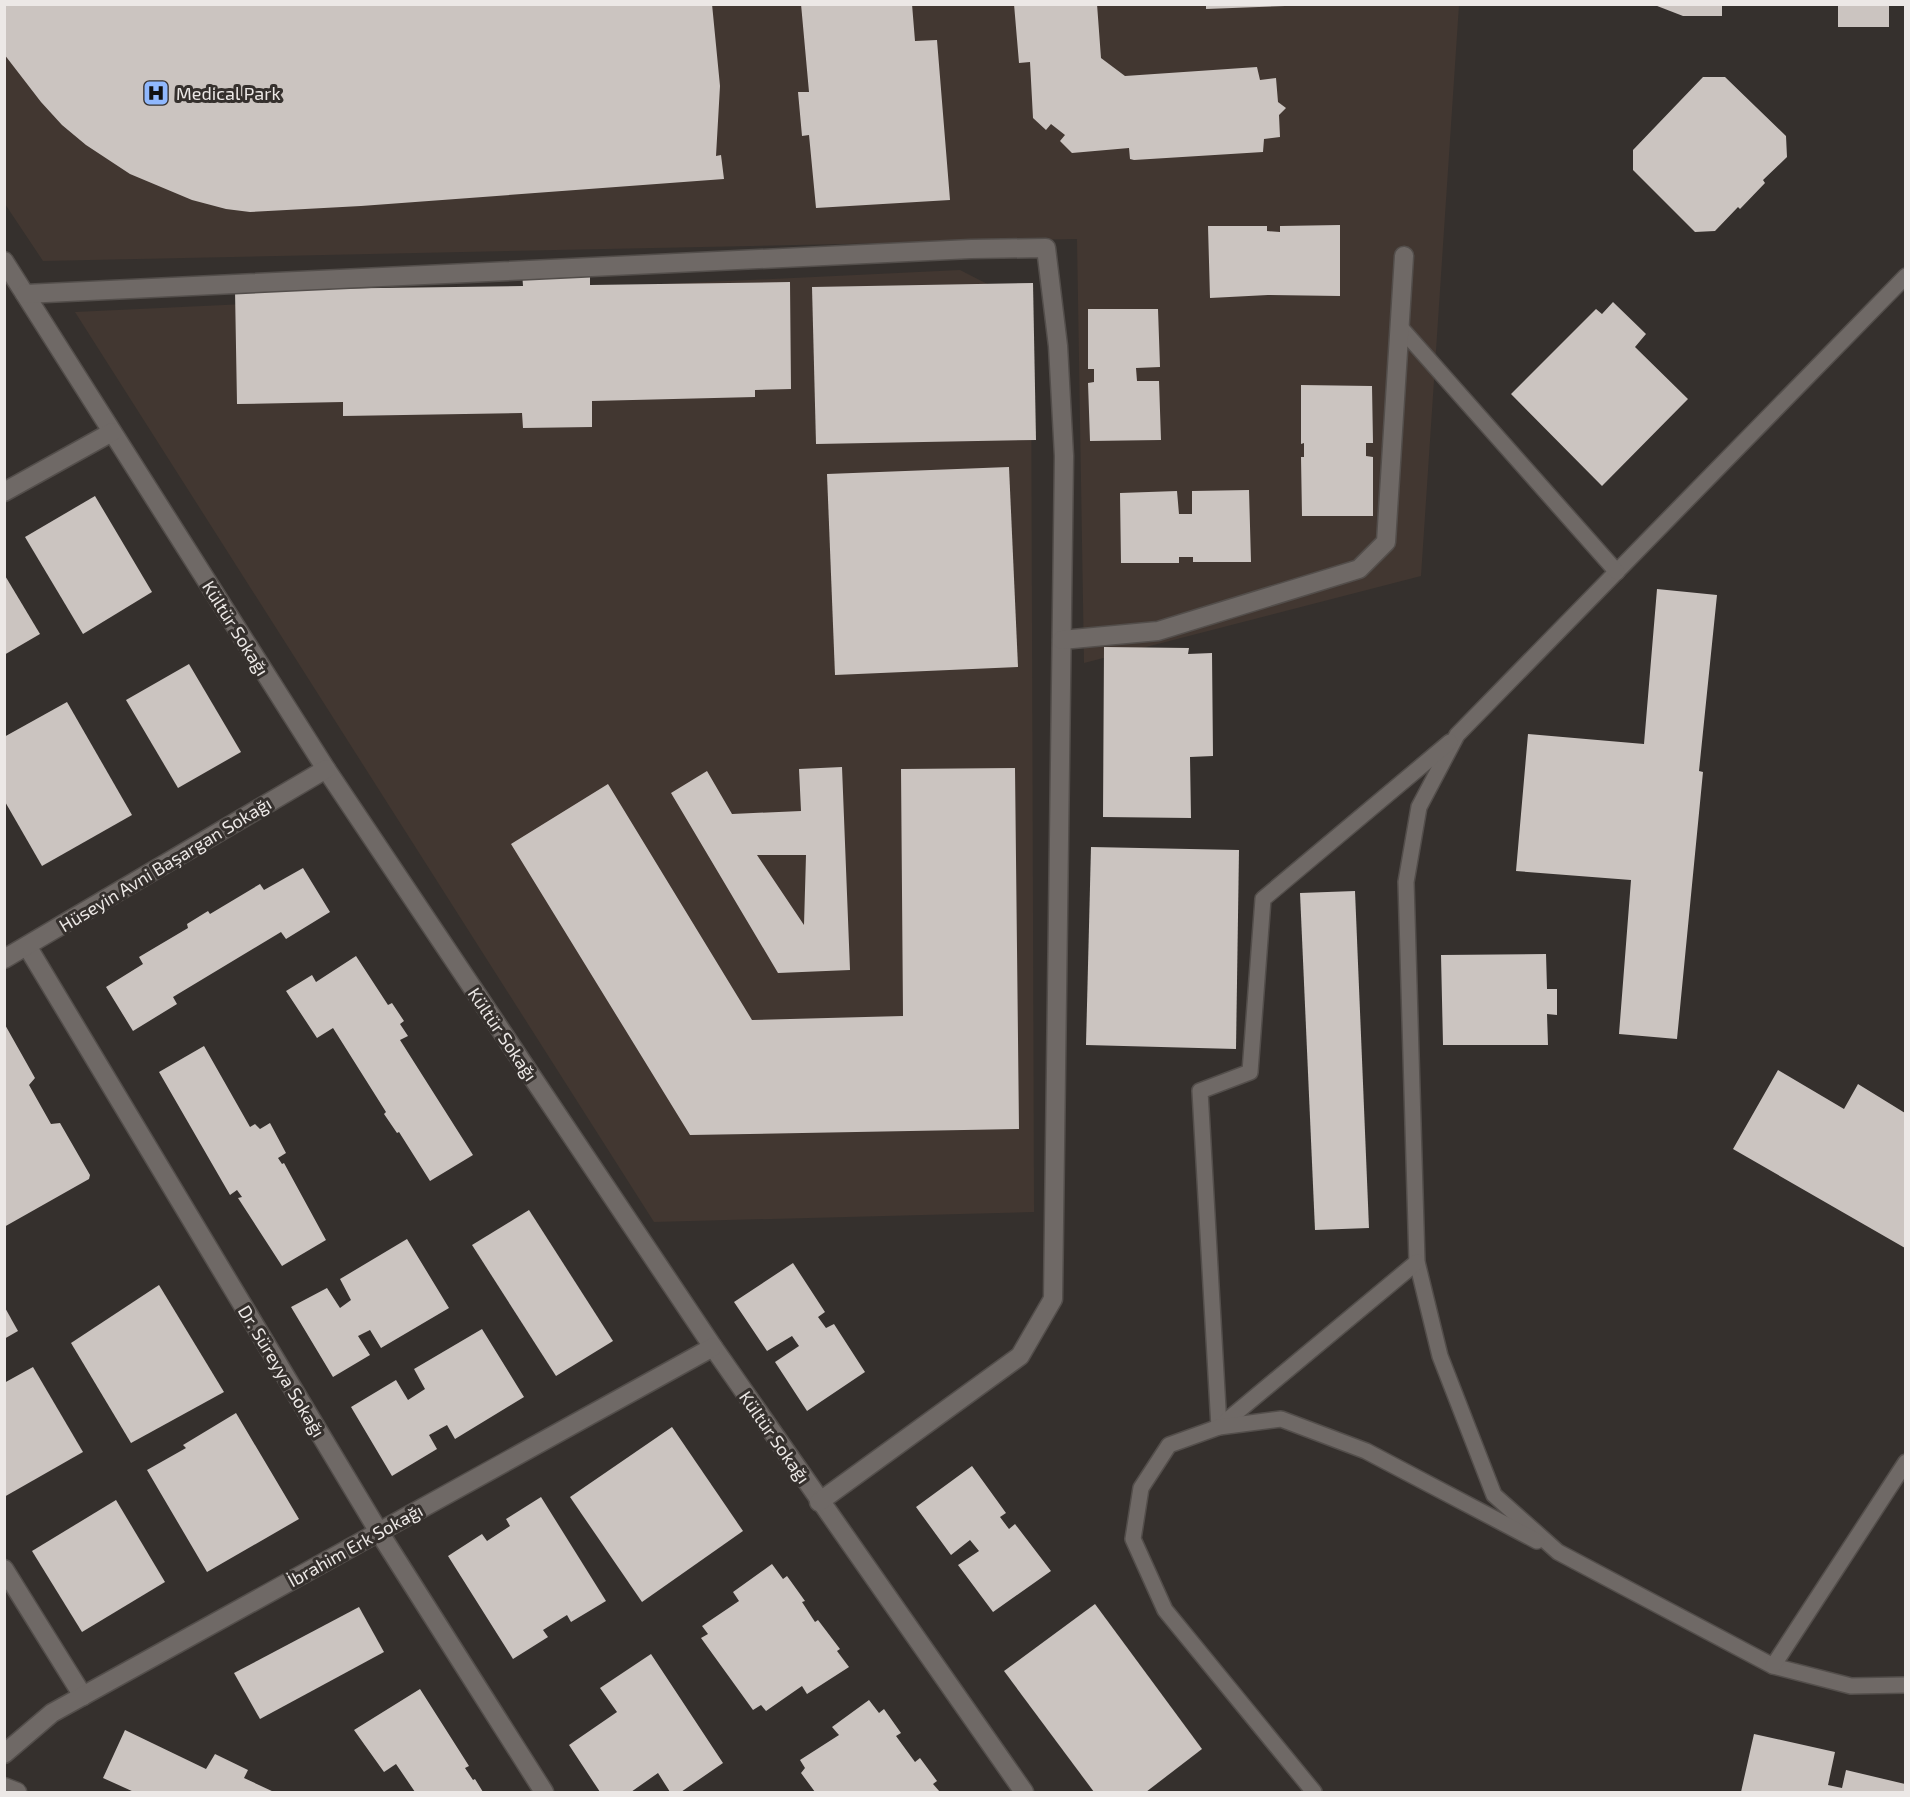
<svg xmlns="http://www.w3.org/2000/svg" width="1910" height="1797" viewBox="0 0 1910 1797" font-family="'Exo 2',sans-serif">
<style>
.built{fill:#423731}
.building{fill:#cbc4c0;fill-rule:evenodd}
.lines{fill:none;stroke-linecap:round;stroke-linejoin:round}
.service-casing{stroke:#534e4b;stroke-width:18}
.minor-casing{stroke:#534e4b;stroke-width:21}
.service{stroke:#6f6966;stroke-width:15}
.minor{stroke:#6f6966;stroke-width:18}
.labels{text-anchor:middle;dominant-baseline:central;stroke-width:6;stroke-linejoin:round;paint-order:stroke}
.poi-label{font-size:18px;fill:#ece8e6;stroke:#35302d;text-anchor:start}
.street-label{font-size:18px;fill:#ece8e6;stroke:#35302d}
</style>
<rect width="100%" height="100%" fill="#35302d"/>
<g class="built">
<polygon points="4,5 1459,5 1421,576 1084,663 1077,239 43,261 5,204"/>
<polygon points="960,270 1005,293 1031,339 1034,1212 654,1222 75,312"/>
</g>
<g class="building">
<polygon points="4,4 712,4 720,86 716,156 721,155 724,179 361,206 250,212 226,209 192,200 130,174 86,145 62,125 41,102 4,54"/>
<polygon points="801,4 912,4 915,41 937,40 950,200 816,208 809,135 802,136 798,92 809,92"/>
<polygon points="1014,4 1097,4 1101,58 1125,76 1257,67 1260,80 1276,78 1278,102 1286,108 1279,115 1280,137 1264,139 1263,152 1134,160 1130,159 1129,148 1072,153 1060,141 1065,135 1051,124 1046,130 1033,118 1030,62 1019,63"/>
<polygon points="1206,4 1285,4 1285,6 1206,9"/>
<polygon points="1652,4 1722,4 1722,16 1683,16"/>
<rect x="1838" y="4" width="51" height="23"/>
<polygon points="1703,77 1725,77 1786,136 1787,157 1763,180 1765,183 1740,209 1738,207 1715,231 1695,232 1633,170 1633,150"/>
<polygon points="1340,225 1340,296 1268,295 1210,298 1208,226 1267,226 1267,231 1280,232 1280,226"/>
<polygon points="590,271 590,285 790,282 791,389 755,390 755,397 592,401 592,427 523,428 522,413 343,416 343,402 237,404 235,290 523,286 522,272"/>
<polygon points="1033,283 1036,440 816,444 812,287"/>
<polygon points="1613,302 1646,334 1635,347 1688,399 1602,486 1511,394 1596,309 1602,314"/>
<polygon points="1088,309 1158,309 1160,367 1136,368 1137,381 1159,381 1161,440 1090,441 1088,383 1094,382 1094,369 1088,369"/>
<polygon points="1301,385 1372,386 1373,443 1366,443 1366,456 1373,457 1373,516 1302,516 1301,457 1304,457 1304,443 1301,444"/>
<polygon points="1009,467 1018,667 835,675 827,474"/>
<polygon points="1249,490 1251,562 1193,562 1193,557 1179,557 1179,563 1121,563 1120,493 1177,491 1179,514 1192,514 1192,491"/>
<polygon points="95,496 152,592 83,634 25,537"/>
<polygon points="4,574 40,634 4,655"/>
<polygon points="1657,589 1717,595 1699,771 1703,772 1677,1039 1619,1034 1631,880 1516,871 1528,734 1644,744"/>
<polygon points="1104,647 1189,648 1188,654 1212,653 1213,756 1190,757 1191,818 1103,817"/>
<polygon points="189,664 241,752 178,788 126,700"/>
<polygon points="67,702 132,815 42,866 4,800 4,737"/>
<path d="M 842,767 L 850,970 L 778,973 L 671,793 L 707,771 L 732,814 L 801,811 L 799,769 ZM 757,855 L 806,855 L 804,925 Z"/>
<polygon points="1015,768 1019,1129 690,1135 511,844 608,784 752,1020 903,1016 901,769"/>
<polygon points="1091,847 1239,850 1236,1049 1086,1045"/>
<polygon points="303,868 330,912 286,939 281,932 173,997 177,1004 133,1031 106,987 143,964 139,957 188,928 187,924 208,911 210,914 260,884 264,890"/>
<polygon points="1355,891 1369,1228 1315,1230 1300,893"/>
<polygon points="1546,954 1547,989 1557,989 1557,1015 1547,1014 1548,1045 1443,1045 1441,955"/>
<polygon points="356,956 388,1005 392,1003 404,1021 400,1024 408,1036 400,1040 473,1155 430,1181 399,1132 397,1133 384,1114 386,1112 333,1028 317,1038 286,991 312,975 316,982"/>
<polygon points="4,1023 35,1078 29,1085 51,1124 60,1123 90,1175 89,1179 4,1227"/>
<polygon points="204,1046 250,1127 255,1124 260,1129 270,1123 286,1153 278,1158 282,1164 284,1163 326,1240 282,1266 238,1198 242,1197 237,1190 230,1195 159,1072"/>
<polygon points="1778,1070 1844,1109 1858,1084 1905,1113 1905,1248 1733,1149"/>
<polygon points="529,1210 613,1341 556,1376 472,1245"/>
<polygon points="407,1239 449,1308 381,1348 370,1330 358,1336 370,1355 333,1377 291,1307 327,1288 340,1308 351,1300 340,1279"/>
<polygon points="793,1263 825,1312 818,1317 826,1328 834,1324 865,1372 807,1411 775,1362 799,1346 792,1336 767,1351 734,1302"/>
<polygon points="159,1285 224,1392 131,1443 71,1343"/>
<polygon points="4,1306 18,1331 4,1339"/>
<polygon points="482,1329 524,1397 455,1439 447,1425 429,1435 437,1449 392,1476 351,1407 396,1380 408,1400 425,1389 414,1369"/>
<polygon points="33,1367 83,1452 4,1497 4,1383"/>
<polygon points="236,1413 299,1519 207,1572 147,1470 186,1448 183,1445"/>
<polygon points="672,1427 743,1531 642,1602 570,1497"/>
<polygon points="972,1466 1006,1513 1000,1517 1009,1529 1015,1524 1051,1571 993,1612 958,1565 979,1551 970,1540 951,1555 916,1507"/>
<polygon points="541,1497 606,1601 571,1622 567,1615 543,1630 548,1637 513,1659 448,1556 482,1534 487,1541 510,1526 506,1519"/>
<polygon points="116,1500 165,1582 82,1632 32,1551"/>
<polygon points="772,1564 783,1579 787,1576 805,1601 802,1602 815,1622 818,1620 840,1649 837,1651 849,1667 807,1694 802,1686 766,1711 761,1705 753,1710 701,1638 708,1634 702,1626 739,1601 733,1592"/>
<polygon points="1095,1604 1202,1749 1146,1792 1094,1792 1004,1671"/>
<polygon points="359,1607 384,1652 260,1719 234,1673"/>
<polygon points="651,1654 723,1763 681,1792 670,1792 658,1773 631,1792 600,1792 569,1745 617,1712 600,1688"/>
<polygon points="420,1689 469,1766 465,1768 473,1780 475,1779 483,1792 415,1792 396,1764 384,1772 354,1730"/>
<polygon points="869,1700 879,1713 884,1709 901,1733 896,1736 915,1762 920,1758 937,1781 933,1784 940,1792 815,1792 801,1773 805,1768 800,1760 839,1735 832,1727"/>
<polygon points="125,1730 206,1769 215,1754 248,1770 244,1778 274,1792 134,1792 103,1778"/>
<polygon points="1754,1734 1835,1752 1828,1785 1842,1788 1846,1770 1905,1784 1905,1792 1741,1792"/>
</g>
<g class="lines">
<g class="service-casing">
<g id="service">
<polyline points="1906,276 1457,735 1419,807 1406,882 1417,1262 1440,1356 1494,1495 1558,1552 1773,1666 1851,1686 1906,1685"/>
<polyline points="1400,327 1617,572"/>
<polyline points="1219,1427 1200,1091 1250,1072 1263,899 1450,742"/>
<polyline points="1219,1427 1417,1262"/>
<polyline points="1773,1666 1906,1462"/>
<polyline points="1314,1792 1165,1610 1133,1539 1141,1488 1169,1445 1219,1427 1281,1419 1366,1451 1537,1541"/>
</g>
</g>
<g class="minor-casing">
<g id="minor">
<polyline points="4,261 326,769 713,1347 1024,1792"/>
<polyline points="25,294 971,249 1046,248 1058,346 1064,456 1053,1299 1020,1356 819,1502"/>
<polyline points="4,492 112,432"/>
<polyline points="1062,640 1158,631 1359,569 1386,542 1404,256"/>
<polyline points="27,946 379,1532 544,1792"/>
<polyline points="4,959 326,769"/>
<polyline points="4,1569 83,1696"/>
<polyline points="4,1754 52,1713 713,1347"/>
<polyline points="4,1787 17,1792"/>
</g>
</g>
<use href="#service" class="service"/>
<use href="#minor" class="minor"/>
</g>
<defs>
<g id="hospital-square" transform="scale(1.35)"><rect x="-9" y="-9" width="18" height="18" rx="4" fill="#90b8fd" stroke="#35302d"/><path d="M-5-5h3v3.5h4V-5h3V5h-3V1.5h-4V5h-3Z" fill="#111"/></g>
</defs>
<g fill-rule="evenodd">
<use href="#hospital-square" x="156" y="93"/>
</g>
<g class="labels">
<g class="poi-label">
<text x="176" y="93">Medical Park</text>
</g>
<g class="street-label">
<text transform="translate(236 628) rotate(58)">Kültür Sokağı</text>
<text transform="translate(165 864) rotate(-31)">Hüseyin Avni Başargan Sokağı</text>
<text transform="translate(503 1034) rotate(56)">Kültür Sokağı</text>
<text transform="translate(282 1371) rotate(59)">Dr. Süreyya Sokağı</text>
<text transform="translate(775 1437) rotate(55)">Kültür Sokağı</text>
<text transform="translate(355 1545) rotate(-29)">İbrahim Erk Sokağı</text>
</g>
</g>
<rect width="1910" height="1797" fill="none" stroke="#ece8e6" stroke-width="12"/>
</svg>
